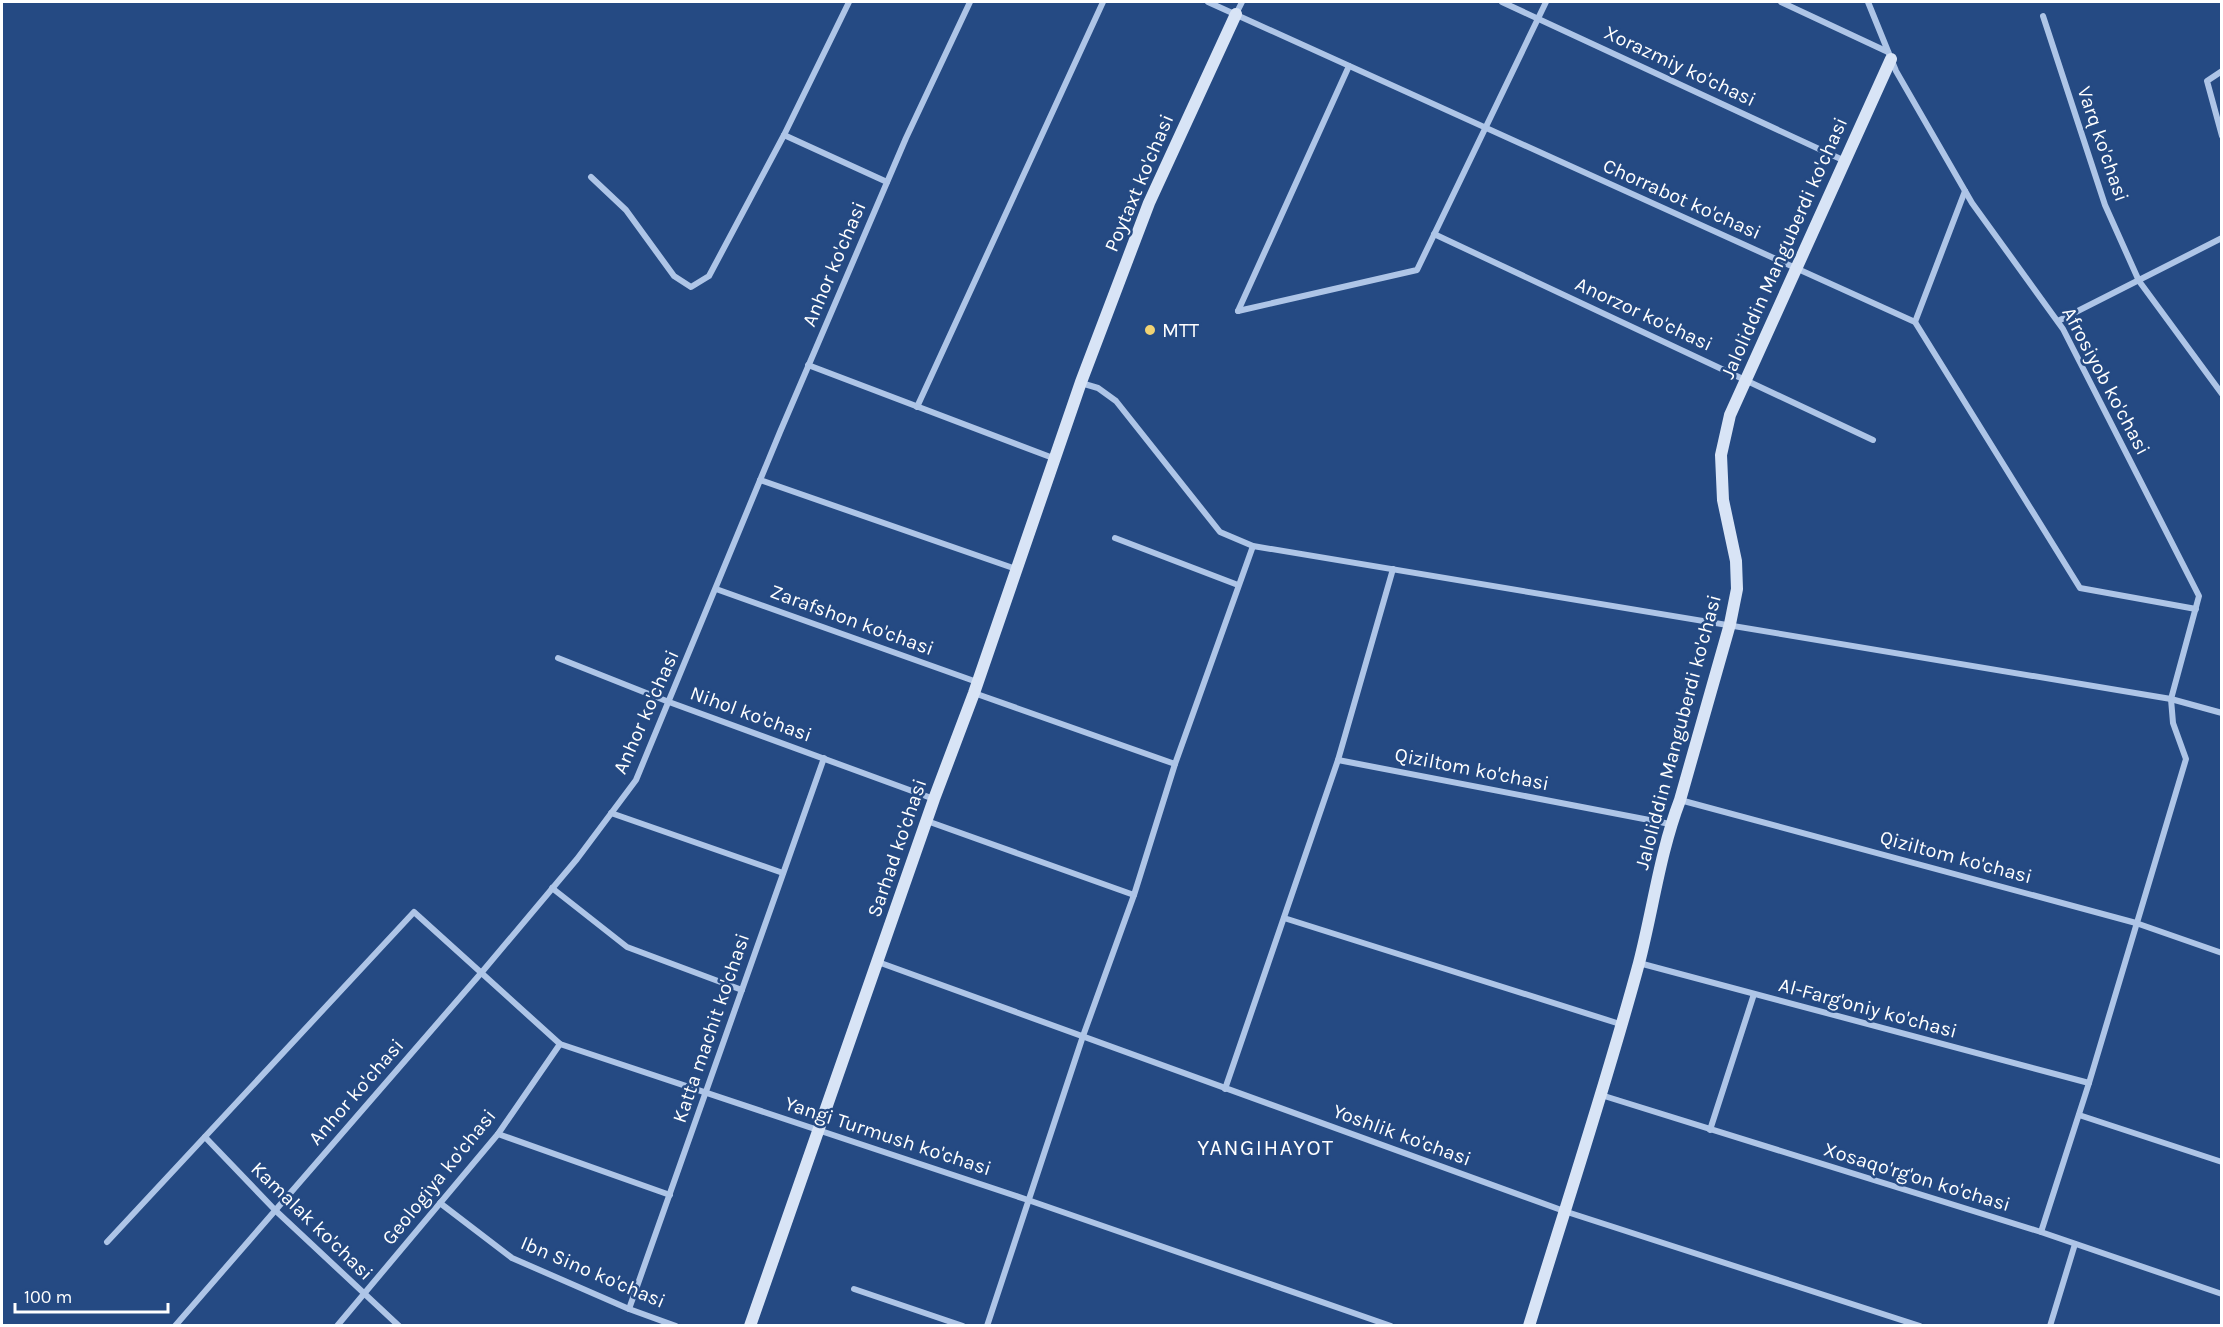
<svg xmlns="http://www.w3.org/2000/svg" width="2223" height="1327" viewBox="0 0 2223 1327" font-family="Karla,sans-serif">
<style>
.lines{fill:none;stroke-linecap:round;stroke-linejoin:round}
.street{stroke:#aec5e7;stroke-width:6}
.secondary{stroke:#d8e4f6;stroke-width:12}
.poi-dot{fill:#f1d373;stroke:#254a83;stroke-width:2}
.labels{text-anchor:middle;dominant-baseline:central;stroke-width:5;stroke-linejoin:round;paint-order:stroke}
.street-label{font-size:20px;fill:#fff;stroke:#254a83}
.poi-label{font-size:20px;fill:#fff;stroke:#254a83;text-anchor:start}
.quarter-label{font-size:22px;letter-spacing:1.5px;fill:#fff;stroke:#254a83}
</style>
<rect width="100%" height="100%" fill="#254a83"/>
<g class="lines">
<g class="street">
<polyline points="1208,2 1915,322 2080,588 2196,609"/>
<polyline points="1502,2 1845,161"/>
<polyline points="1781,2 1888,52"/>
<polyline points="1868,2 1896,71 1972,203 2063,329 2199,596 2171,699 2173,723 2186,759 2089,1083 2041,1232"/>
<polyline points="1236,14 1242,2"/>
<polyline points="2043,16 2105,205 2139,281 2222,394"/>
<polyline points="2222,71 2207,81 2222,136"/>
<polyline points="784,135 887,182"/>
<polyline points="591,177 626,210 674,276 691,287 709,276 784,135 849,2"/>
<polyline points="1434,234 1873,440"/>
<polyline points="1238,311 1417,270 1546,2"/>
<polyline points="1238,311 1349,66"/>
<polyline points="2058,321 2222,238"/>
<polyline points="1915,322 1965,191"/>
<polyline points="808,365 1053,458"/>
<polyline points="1081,383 1098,388 1116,401 1220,532 1253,546 2171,699 2222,713"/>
<polyline points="917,407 1103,2"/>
<polyline points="760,480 1016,569"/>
<polyline points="1115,538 1238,585"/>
<polyline points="716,589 977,682"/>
<polyline points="558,658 669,702 934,799"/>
<polyline points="974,693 1175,764"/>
<polyline points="1338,760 1670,824"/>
<polyline points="1680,800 2136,923 2222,953"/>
<polyline points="611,813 783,873"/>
<polyline points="927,821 1134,895"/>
<polyline points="552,888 627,947 742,990"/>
<polyline points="1284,918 1620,1024"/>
<polyline points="878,962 1564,1211 1920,1326"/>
<polyline points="1639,963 2089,1083"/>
<polyline points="1225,1089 1338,760 1393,569"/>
<polyline points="1601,1095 2041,1232 2222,1294"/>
<polyline points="2079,1115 2222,1162"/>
<polyline points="1710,1130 1754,994"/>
<polyline points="498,1134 670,1195"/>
<polyline points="205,1137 275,1210 399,1326"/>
<polyline points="440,1203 512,1258 629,1309 676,1326"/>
<polyline points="107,1242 414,912 560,1044 1028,1200 1391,1326"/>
<polyline points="854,1289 963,1326"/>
<polyline points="629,1309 824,758"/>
<polyline points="175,1326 482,972 577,859 636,780 780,432 906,138 970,2"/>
<polyline points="337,1326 498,1134 560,1044"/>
<polyline points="987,1326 1083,1036 1134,895 1175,764 1253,546"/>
<polyline points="2050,1326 2075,1244"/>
</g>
<g class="secondary">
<polyline points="750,1326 934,799 974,693 1081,382 1149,203 1236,14"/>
<path d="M 1529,1326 C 1566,1205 1606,1085 1639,963 C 1653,909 1660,852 1680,800 L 1730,624 L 1737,589 L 1736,561 L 1723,500 L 1721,455 L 1730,415 L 1891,59"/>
</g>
</g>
<circle class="poi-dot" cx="1150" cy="330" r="6"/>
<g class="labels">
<g class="street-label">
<text transform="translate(1680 66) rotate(25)">Xorazmiy ko'chasi</text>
<text transform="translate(2103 144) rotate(71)">Varq ko'chasi</text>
<text transform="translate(1139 183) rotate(-67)">Poytaxt ko'chasi</text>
<text transform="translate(1682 199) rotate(24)">Chorrabot ko'chasi</text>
<text transform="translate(1784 248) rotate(-66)">Jaloliddin Manguberdi ko'chasi</text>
<text transform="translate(834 264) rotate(-67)">Anhor ko'chasi</text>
<text transform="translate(1644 314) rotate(25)">Anorzor ko'chasi</text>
<text transform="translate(2106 381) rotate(62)">Afrosiyob ko'chasi</text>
<text transform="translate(852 620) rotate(20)">Zarafshon ko'chasi</text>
<text transform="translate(646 712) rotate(-66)">Anhor ko'chasi</text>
<text transform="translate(751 714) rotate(20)">Nihol ko'chasi</text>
<text transform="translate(1678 732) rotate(-75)">Jaloliddin Manguberdi ko'chasi</text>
<text transform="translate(1472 769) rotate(11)">Qiziltom ko'chasi</text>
<text transform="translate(897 848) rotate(-71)">Sarhad ko'chasi</text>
<text transform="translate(1956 857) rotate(15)">Qiziltom ko'chasi</text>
<text transform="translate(1868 1008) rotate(15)">Al-Farg'oniy ko'chasi</text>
<text transform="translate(711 1028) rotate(-71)">Katta machit ko'chasi</text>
<text transform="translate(356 1092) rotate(-49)">Anhor ko'chasi</text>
<text transform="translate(1402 1135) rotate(20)">Yoshlik ko'chasi</text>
<text transform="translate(888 1136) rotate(18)">Yangi Turmush ko'chasi</text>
<text transform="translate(439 1177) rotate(-51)">Geologiya ko'chasi</text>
<text transform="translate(1917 1177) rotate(17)">Xosaqo'rg'on ko'chasi</text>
<text transform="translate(312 1221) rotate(44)">Kamalak ko'chasi</text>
<text transform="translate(593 1272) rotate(23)">Ibn Sino ko'chasi</text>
</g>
<g class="poi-label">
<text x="1162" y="330">MTT</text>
</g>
<g class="quarter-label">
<text x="1266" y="1148">YANGIHAYOT</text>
</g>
</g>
<rect width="2223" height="1327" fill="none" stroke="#ffffff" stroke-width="6"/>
<path d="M15 1303v9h153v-9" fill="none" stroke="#ffffff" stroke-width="3"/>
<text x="24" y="1303" font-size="18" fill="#ffffff" stroke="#254a83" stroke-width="4.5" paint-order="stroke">100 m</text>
</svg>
